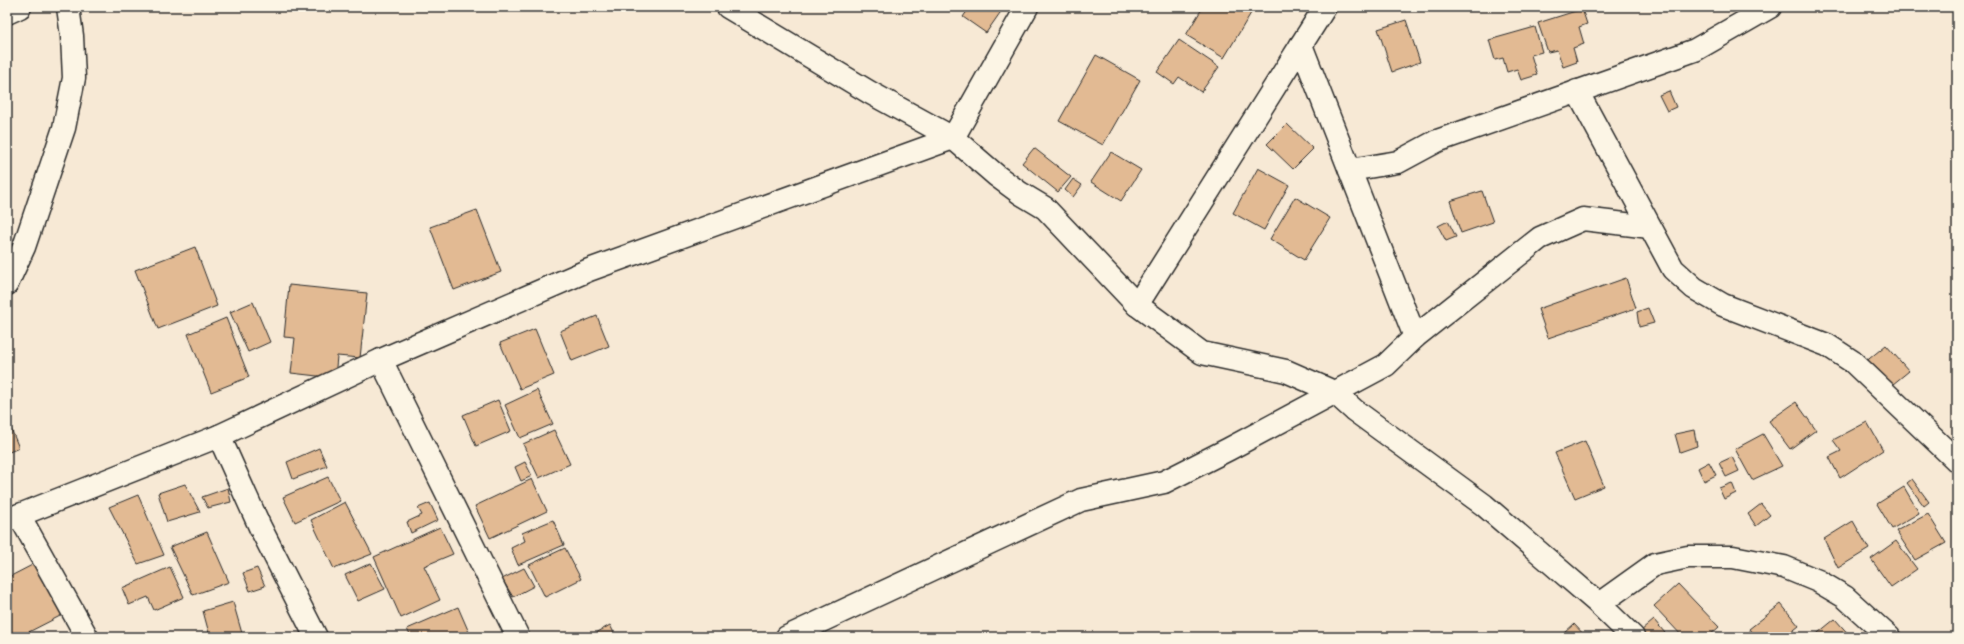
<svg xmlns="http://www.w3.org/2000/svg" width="1964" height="644" viewBox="0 0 1964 644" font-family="'Indie Flower',sans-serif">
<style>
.building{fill:#e2ba93;stroke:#2b2b2b}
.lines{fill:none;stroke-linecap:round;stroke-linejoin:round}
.minor-casing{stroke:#2b2b2b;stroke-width:25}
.minor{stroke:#fcf5e5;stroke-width:22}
</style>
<rect width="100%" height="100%" fill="#f7e9d5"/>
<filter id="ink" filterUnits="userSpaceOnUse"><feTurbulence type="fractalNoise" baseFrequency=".025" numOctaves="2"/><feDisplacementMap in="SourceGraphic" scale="8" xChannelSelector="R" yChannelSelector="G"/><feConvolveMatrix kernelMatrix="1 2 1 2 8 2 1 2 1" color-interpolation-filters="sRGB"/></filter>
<g filter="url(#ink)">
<g class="building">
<polygon points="970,7 997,7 1002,10 986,33 963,17"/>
<polygon points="1203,7 1242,7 1251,13 1224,58 1186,35"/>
<polygon points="1582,9 1587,24 1579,27 1584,44 1573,48 1577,62 1563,67 1557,50 1548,52 1538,23"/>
<polygon points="1406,20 1420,62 1392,72 1378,29"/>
<polygon points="1535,27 1542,52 1531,55 1537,75 1521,80 1517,69 1507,72 1503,58 1495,60 1489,40"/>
<polygon points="1179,40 1219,67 1201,92 1179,77 1174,84 1157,72"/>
<polygon points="1096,55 1140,80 1103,145 1059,121"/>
<polygon points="1669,91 1676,107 1667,111 1659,95"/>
<polygon points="1287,124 1313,149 1293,169 1267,144"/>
<polygon points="1034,148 1071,177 1058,192 1022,163"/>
<polygon points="1111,152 1141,170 1121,201 1091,182"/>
<polygon points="1258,168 1289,185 1264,230 1233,213"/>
<polygon points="1073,179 1082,185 1073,197 1065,190"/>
<polygon points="1482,191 1493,222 1461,233 1450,201"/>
<polygon points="1295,197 1330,218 1304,260 1270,239"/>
<polygon points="477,210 501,272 454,290 430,227"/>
<polygon points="1448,221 1456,237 1446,241 1438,226"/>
<polygon points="195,247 217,306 158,329 135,270"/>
<polygon points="1626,278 1636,308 1548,338 1538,309"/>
<polygon points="289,285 367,293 360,358 337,356 335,378 291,373 295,338 284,337"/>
<polygon points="253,302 270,342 248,352 230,312"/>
<polygon points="1648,308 1654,323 1639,327 1637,312"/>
<polygon points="597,316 609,346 572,361 560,331"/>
<polygon points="226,318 249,377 211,392 188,334"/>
<polygon points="535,329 554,375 520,389 500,343"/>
<polygon points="1886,345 1909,371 1887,389 1864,363"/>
<polygon points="537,390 553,424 520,438 505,405"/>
<polygon points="498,400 511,431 476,446 463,415"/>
<polygon points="1796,402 1816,430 1790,449 1769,421"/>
<polygon points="7,419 19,448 7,453"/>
<polygon points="1867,422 1883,450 1840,478 1829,457 1841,451 1833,440"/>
<polygon points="554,430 570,464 539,478 523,444"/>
<polygon points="1694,430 1697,446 1680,452 1675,434"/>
<polygon points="1763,434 1782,466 1752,480 1735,449"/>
<polygon points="1585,441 1604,486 1575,498 1555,453"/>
<polygon points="319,448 327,466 293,479 287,462"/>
<polygon points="1732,457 1739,471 1726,477 1719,463"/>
<polygon points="525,462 532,476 521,481 515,467"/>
<polygon points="1709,462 1716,475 1704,481 1698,468"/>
<polygon points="328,477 340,501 295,522 283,497"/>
<polygon points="532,479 547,511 490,538 475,506"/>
<polygon points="1912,479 1929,502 1924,506 1907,483"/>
<polygon points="1732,483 1736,493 1724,499 1719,488"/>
<polygon points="185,484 200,512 167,522 158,493"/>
<polygon points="1904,487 1919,513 1892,529 1877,504"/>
<polygon points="228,488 231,502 208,508 202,497"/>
<polygon points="138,495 164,555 138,564 109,507"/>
<polygon points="345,502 372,554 334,569 311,520"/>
<polygon points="430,503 438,520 411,533 407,522 422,515 418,508"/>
<polygon points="1761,504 1770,515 1756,526 1748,514"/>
<polygon points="1928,514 1946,543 1915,560 1896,531"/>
<polygon points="553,520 564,545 518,565 511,548 525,541 522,533"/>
<polygon points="1853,521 1869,549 1838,568 1824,539"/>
<polygon points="440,527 453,554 424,566 440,600 401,618 374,557"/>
<polygon points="207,532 229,582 193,595 170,547"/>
<polygon points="1896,541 1917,569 1891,587 1871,559"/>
<polygon points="565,548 581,579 545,597 529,565"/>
<polygon points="38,562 64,614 19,637 7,637 7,578"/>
<polygon points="371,563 385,589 358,601 345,575"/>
<polygon points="170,567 184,597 154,610 148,597 129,605 122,588"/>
<polygon points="257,568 265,586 250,591 243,573"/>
<polygon points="524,568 534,586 513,597 502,579"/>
<polygon points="1678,584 1719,627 1708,637 1683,637 1654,606"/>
<polygon points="233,602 243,637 210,637 203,611"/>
<polygon points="1781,604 1799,626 1785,637 1755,637 1749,629"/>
<polygon points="458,607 471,637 411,637 407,629"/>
<polygon points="1835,619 1851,637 1813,637"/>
<polygon points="1654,620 1665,633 1661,637 1646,637 1641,631"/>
<polygon points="1574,624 1586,637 1568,637 1564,633"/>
<polygon points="610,625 616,637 589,637"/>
</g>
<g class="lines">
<g class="minor-casing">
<g id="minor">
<polyline points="728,7 869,92 953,138 997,176 1020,193 1045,208 1137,305 1202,353 1286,371 1334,392 1354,410 1484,505 1599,604 1633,637"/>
<polyline points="7,13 20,7"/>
<polyline points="1301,45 1415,337"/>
<polyline points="1577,91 1673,269 1694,288 1723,305 1827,345 1853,362 1957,461"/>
<polyline points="1350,170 1398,162 1437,141 1695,50 1770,7"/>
<polyline points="7,284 24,247 64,128 74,78 72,36 68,7"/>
<polyline points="1137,305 1325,7"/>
<polyline points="381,360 518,637"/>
<polyline points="219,436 260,527 316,637"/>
<polyline points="19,515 87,637"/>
<polyline points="7,520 219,436 381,360 589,270 953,138 1027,7"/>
<polyline points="1599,604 1655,564 1688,557 1733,557 1784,567 1818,581 1845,597 1889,637"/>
<polyline points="787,637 1081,500 1164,482 1229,449 1386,365 1415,337 1540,238 1583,219 1650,227"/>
</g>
</g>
<use href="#minor" class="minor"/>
</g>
</g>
<rect width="1964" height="644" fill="none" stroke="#fcf5e5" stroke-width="24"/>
<rect x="12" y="12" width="1940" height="620" fill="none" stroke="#2b2b2b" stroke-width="1.5" filter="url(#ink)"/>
</svg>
